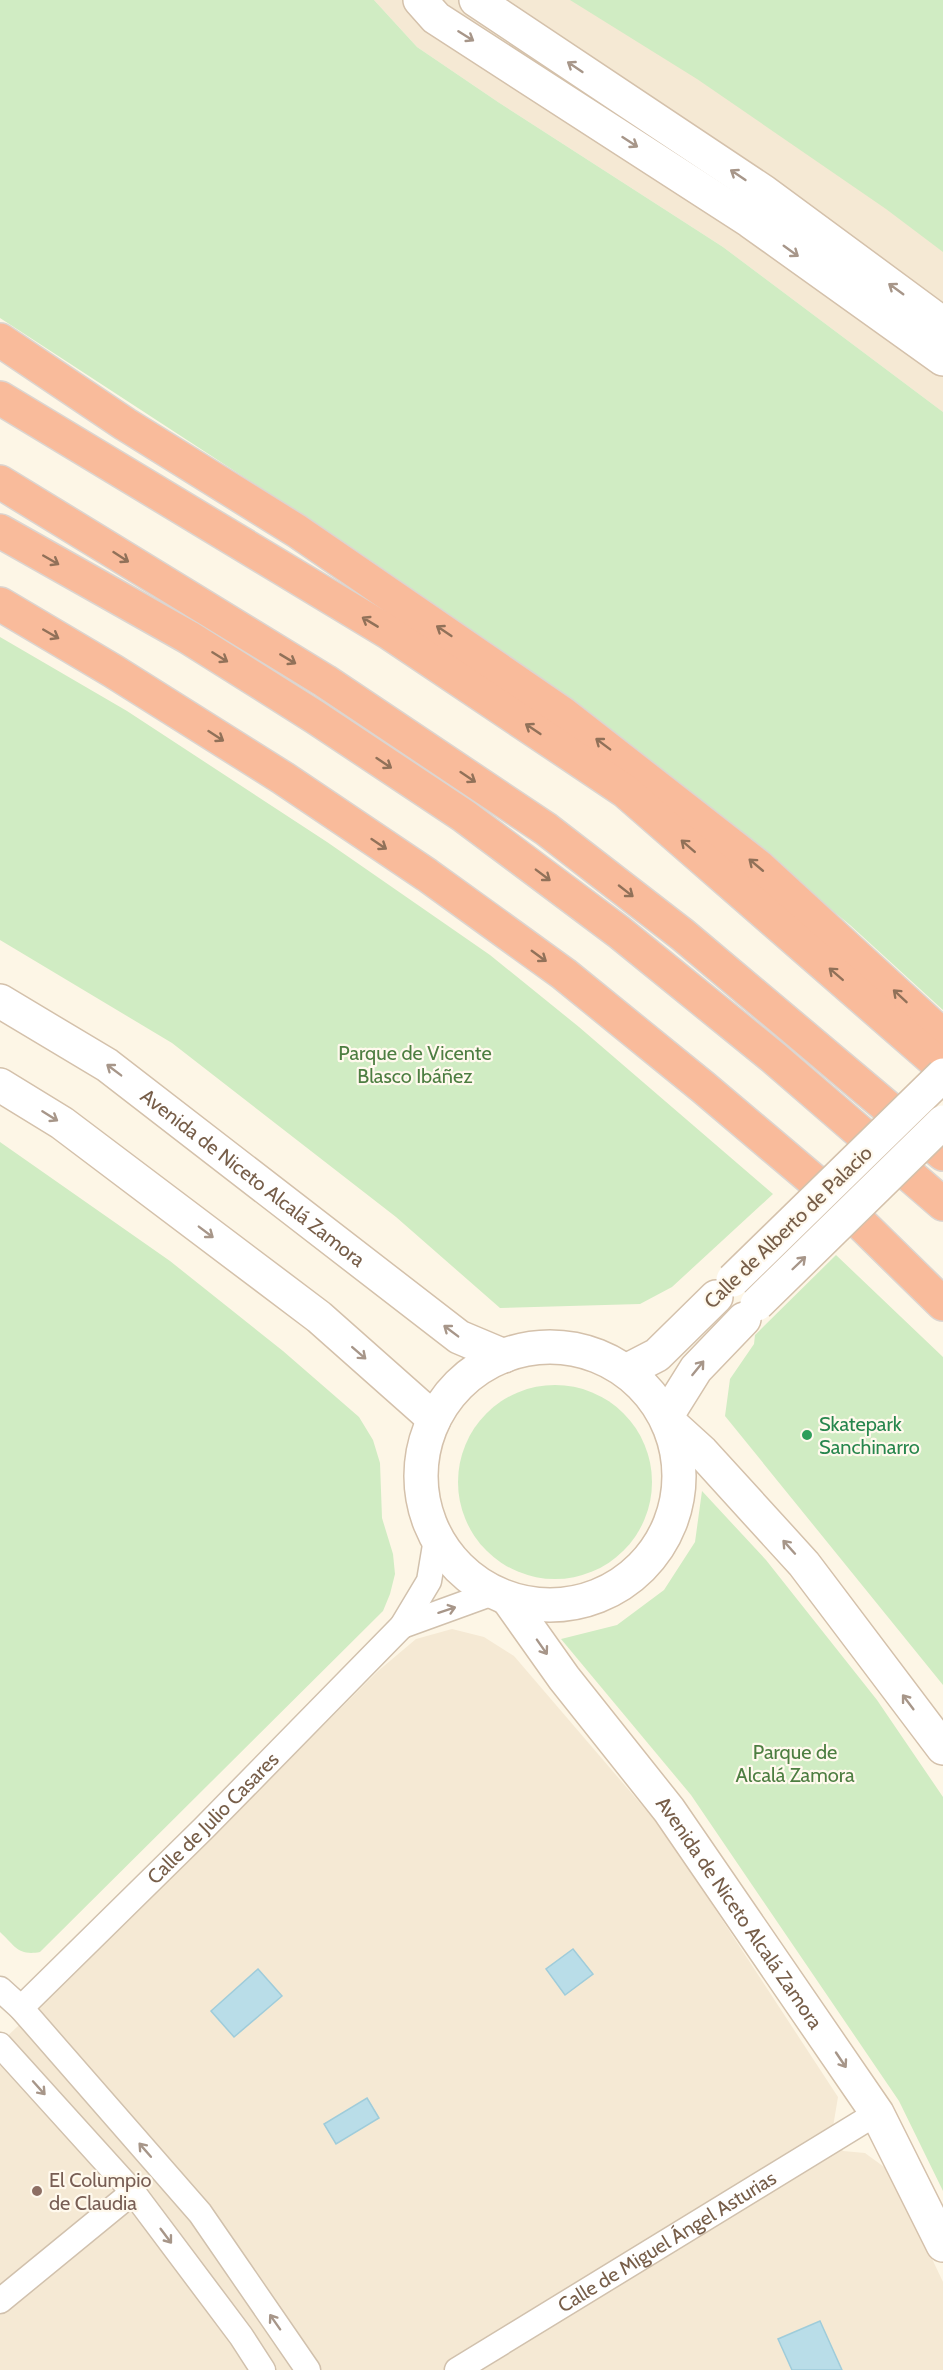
<svg xmlns="http://www.w3.org/2000/svg" width="943" height="2370" viewBox="0 0 943 2370" font-family="Cabin,sans-serif">
<style>
.residential{fill:#f5e9d4}
.green{fill:#d0ecc3}
.water{fill:#b9dde8;stroke:#9fccda;stroke-width:1.5}
.lines{fill:none;stroke-linecap:round;stroke-linejoin:round}
.street-casing{stroke:#d1c1ad;stroke-width:27}
.secondary-casing{stroke:#d4c1ab;stroke-width:36}
.highway-casing{stroke:#dcd5d0;stroke-width:36}
.street{stroke:#fff;stroke-width:24}
.secondary{stroke:#fff;stroke-width:33}
.highway{stroke:#f9bb9b;stroke-width:33}
.secondary-bridge-casing{stroke:#d4c1ab;stroke-width:36;stroke-linecap:butt}
.secondary-bridge{stroke:#fff;stroke-width:33}
.oneway{stroke:#a79689}
.oneway2{stroke:#917159}
.leisure-dot{fill:#2e9e5b;stroke:#fff9ed;stroke-width:2}
.education-dot{fill:#8d6e63;stroke:#fff9ed;stroke-width:2}
.labels{text-anchor:middle;dominant-baseline:central;stroke-width:4.5;stroke-linejoin:round;paint-order:stroke}
.park-label{font-size:20px;fill:#4d7e41;stroke:#fff9ed}
.street-label{font-size:20px;fill:#775e49;stroke:#fff9ed}
.leisure-label{font-size:20px;fill:#27864d;stroke:#fff9ed;text-anchor:start}
.education-label{font-size:20px;fill:#785e54;stroke:#fff9ed;text-anchor:start}
</style>
<rect width="100%" height="100%" fill="#fdf6e6"/>
<g class="residential">
<polygon points="374,0 943,0 943,412 723,247 498,102 417,47"/>
<polygon points="452,1629 484,1637 514,1656 664,1831 838,2097 832,2133 843,2151 865,2153 891,2172 943,2282 943,2370 0,2370 0,2043 87,1961 378,1671 416,1639"/>
</g>
<g class="green">
<polygon points="0,0 374,0 417,47 498,102 723,247 943,412 943,1010 850,925 716,815 551,686 357,551 0,318"/>
<polygon points="570,0 943,0 943,252 886,209 697,79"/>
<polygon points="0,637 127,711 327,842 490,955 579,1027 773,1194 672,1287 640,1304 500,1308 396,1217 172,1043 0,940"/>
<path d="M 0,1142 L 170,1261 L 283,1351 L 359,1417 L 373,1440 L 380,1463 L 382,1518 L 393,1554 L 395,1574 L 390,1594 L 383,1611 L 40,1952 C 18,1956 15,1946 0,1932 Z"/>
<polygon points="836,1255 943,1357 943,1685 725,1416 730,1379 754,1344 755,1335"/>
<circle cx="555" cy="1482" r="97"/>
<polygon points="702,1491 766,1560 877,1700 943,1797 943,2191 899,2101 691,1795 561,1639 617,1625 664,1590 695,1542"/>
</g>
<g class="water">
<polygon points="573,1949 593,1974 565,1995 546,1969"/>
<polygon points="258,1969 282,1996 234,2037 211,2011"/>
<polygon points="367,2098 379,2118 336,2144 324,2124"/>
<polygon points="820,2321 842,2370 792,2370 778,2339"/>
</g>
<g class="lines">
<g class="street-casing">
<g id="street">
<polyline points="402,1626 493,1593"/>
<polyline points="0,1989 21,2008 200,2213 308,2370"/>
<path id="s1" d="M 21,2008 L 204,1828 L 402,1626 L 429,1581 L 436,1539"/>
<polyline points="0,2045 133,2192 241,2336 263,2370"/>
<polyline points="0,2301 133,2192"/>
<path id="s2" d="M 457,2370 L 877,2113"/>
</g>
</g>
<g class="secondary-casing">
<g id="secondary">
<polyline points="420,0 436,18 750,221 943,359"/>
<polyline points="476,0 764,192 943,324"/>
<path id="s3" d="M 0,1001 L 107,1065 L 459,1337 L 504,1356"/>
<polyline points="0,1085 62,1123 319,1317 434,1419"/>
<circle cx="550" cy="1476" r="129"/>
<polyline points="626,1371 657,1355 716,1297"/>
<polyline points="666,1417 696,1369 744,1319"/>
<polyline points="669,1422 702,1452 804,1564 943,1748"/>
<path id="s4" d="M 508,1599 L 564,1678 L 669,1810 L 877,2113 L 943,2245"/>
</g>
</g>
<g class="highway-casing">
<g id="highway">
<polyline points="0,340 125,424 297,531 562,713 758,866 943,1036"/>
<polyline points="0,398 388,632 625,791 943,1068"/>
<polyline points="0,482 325,681 546,829 683,935 943,1154"/>
<polyline points="0,531 188,637 315,717 464,816 619,932 773,1057 943,1204"/>
<polyline points="0,604 113,671 283,778 427,875 564,974 703,1087 839,1202 943,1304"/>
</g>
</g>
<use href="#street" class="street"/>
<use href="#secondary" class="secondary"/>
<use href="#highway" class="highway"/>
<g class="secondary-bridge-casing">
<g id="secondary-bridge">
<polyline points="733,1280 943,1075"/>
<polyline points="757,1304 943,1122"/>
</g>
</g>
<use href="#secondary-bridge" class="secondary-bridge"/>
</g>
<defs><path id="oneway-shaft" d="M-6 0H5M1.5-3L5.5 0L1.5 3" fill="none" stroke-width="1.6" stroke-linecap="round" stroke-linejoin="round" transform="scale(1.5)"/></defs>
<g class="oneway">
<use href="#oneway-shaft" transform="translate(466 36) rotate(32)"/>
<use href="#oneway-shaft" transform="translate(575 67) rotate(-146)"/>
<use href="#oneway-shaft" transform="translate(630 142) rotate(33)"/>
<use href="#oneway-shaft" transform="translate(738 175) rotate(-146)"/>
<use href="#oneway-shaft" transform="translate(791 251) rotate(36)"/>
<use href="#oneway-shaft" transform="translate(896 289) rotate(-144)"/>
<use href="#oneway-shaft" transform="translate(114 1070) rotate(-143)"/>
<use href="#oneway-shaft" transform="translate(50 1116) rotate(32)"/>
<use href="#oneway-shaft" transform="translate(206 1232) rotate(37)"/>
<use href="#oneway-shaft" transform="translate(799 1263) rotate(-44)"/>
<use href="#oneway-shaft" transform="translate(451 1331) rotate(-143)"/>
<use href="#oneway-shaft" transform="translate(359 1353) rotate(41)"/>
<use href="#oneway-shaft" transform="translate(698 1368) rotate(-51)"/>
<use href="#oneway-shaft" transform="translate(789 1547) rotate(-132)"/>
<use href="#oneway-shaft" transform="translate(447 1610) rotate(-18)"/>
<use href="#oneway-shaft" transform="translate(542 1647) rotate(55)"/>
<use href="#oneway-shaft" transform="translate(908 1702) rotate(-127)"/>
<use href="#oneway-shaft" transform="translate(841 2060) rotate(56)"/>
<use href="#oneway-shaft" transform="translate(39 2088) rotate(48)"/>
<use href="#oneway-shaft" transform="translate(145 2150) rotate(-131)"/>
<use href="#oneway-shaft" transform="translate(166 2236) rotate(53)"/>
<use href="#oneway-shaft" transform="translate(275 2322) rotate(-125)"/>
</g>
<g class="oneway2">
<use href="#oneway-shaft" transform="translate(121 557) rotate(33)"/>
<use href="#oneway-shaft" transform="translate(51 560) rotate(30)"/>
<use href="#oneway-shaft" transform="translate(370 622) rotate(-149)"/>
<use href="#oneway-shaft" transform="translate(444 631) rotate(-146)"/>
<use href="#oneway-shaft" transform="translate(51 634) rotate(30)"/>
<use href="#oneway-shaft" transform="translate(220 657) rotate(32)"/>
<use href="#oneway-shaft" transform="translate(288 659) rotate(31)"/>
<use href="#oneway-shaft" transform="translate(533 729) rotate(-146)"/>
<use href="#oneway-shaft" transform="translate(216 736) rotate(33)"/>
<use href="#oneway-shaft" transform="translate(603 744) rotate(-143)"/>
<use href="#oneway-shaft" transform="translate(384 763) rotate(34)"/>
<use href="#oneway-shaft" transform="translate(468 777) rotate(34)"/>
<use href="#oneway-shaft" transform="translate(379 844) rotate(34)"/>
<use href="#oneway-shaft" transform="translate(688 846) rotate(-139)"/>
<use href="#oneway-shaft" transform="translate(756 865) rotate(-140)"/>
<use href="#oneway-shaft" transform="translate(543 875) rotate(37)"/>
<use href="#oneway-shaft" transform="translate(626 891) rotate(38)"/>
<use href="#oneway-shaft" transform="translate(539 956) rotate(36)"/>
<use href="#oneway-shaft" transform="translate(836 974) rotate(-139)"/>
<use href="#oneway-shaft" transform="translate(900 996) rotate(-137)"/>
</g>
<circle class="leisure-dot" cx="807" cy="1435" r="6"/>
<circle class="education-dot" cx="37" cy="2191" r="6"/>
<g class="labels">
<g class="park-label">
<text x="415" y="1053">Parque de Vicente<tspan x="415" dy="23">Blasco Ibáñez</tspan></text>
<text x="795" y="1752">Parque de<tspan x="795" dy="23">Alcalá Zamora</tspan></text>
</g>
<g class="street-label">
<text stroke="none"><textPath href="#s3" startOffset="309">Avenida de Niceto Alcalá Zamora</textPath></text>
<text transform="translate(788 1227) rotate(-44)">Calle de Alberto de Palacio</text>
<text stroke="none"><textPath href="#s1" startOffset="270">Calle de Julio Casares</textPath></text>
<text stroke="none"><textPath href="#s4" startOffset="390">Avenida de Niceto Alcalá Zamora</textPath></text>
<text stroke="none"><textPath href="#s2" startOffset="246">Calle de Miguel Ángel Asturias</textPath></text>
</g>
<g class="leisure-label">
<text x="819" y="1424">Skatepark<tspan x="819" dy="23">Sanchinarro</tspan></text>
</g>
<g class="education-label">
<text x="49" y="2180">El Columpio<tspan x="49" dy="23">de Claudia</tspan></text>
</g>
</g>
</svg>
